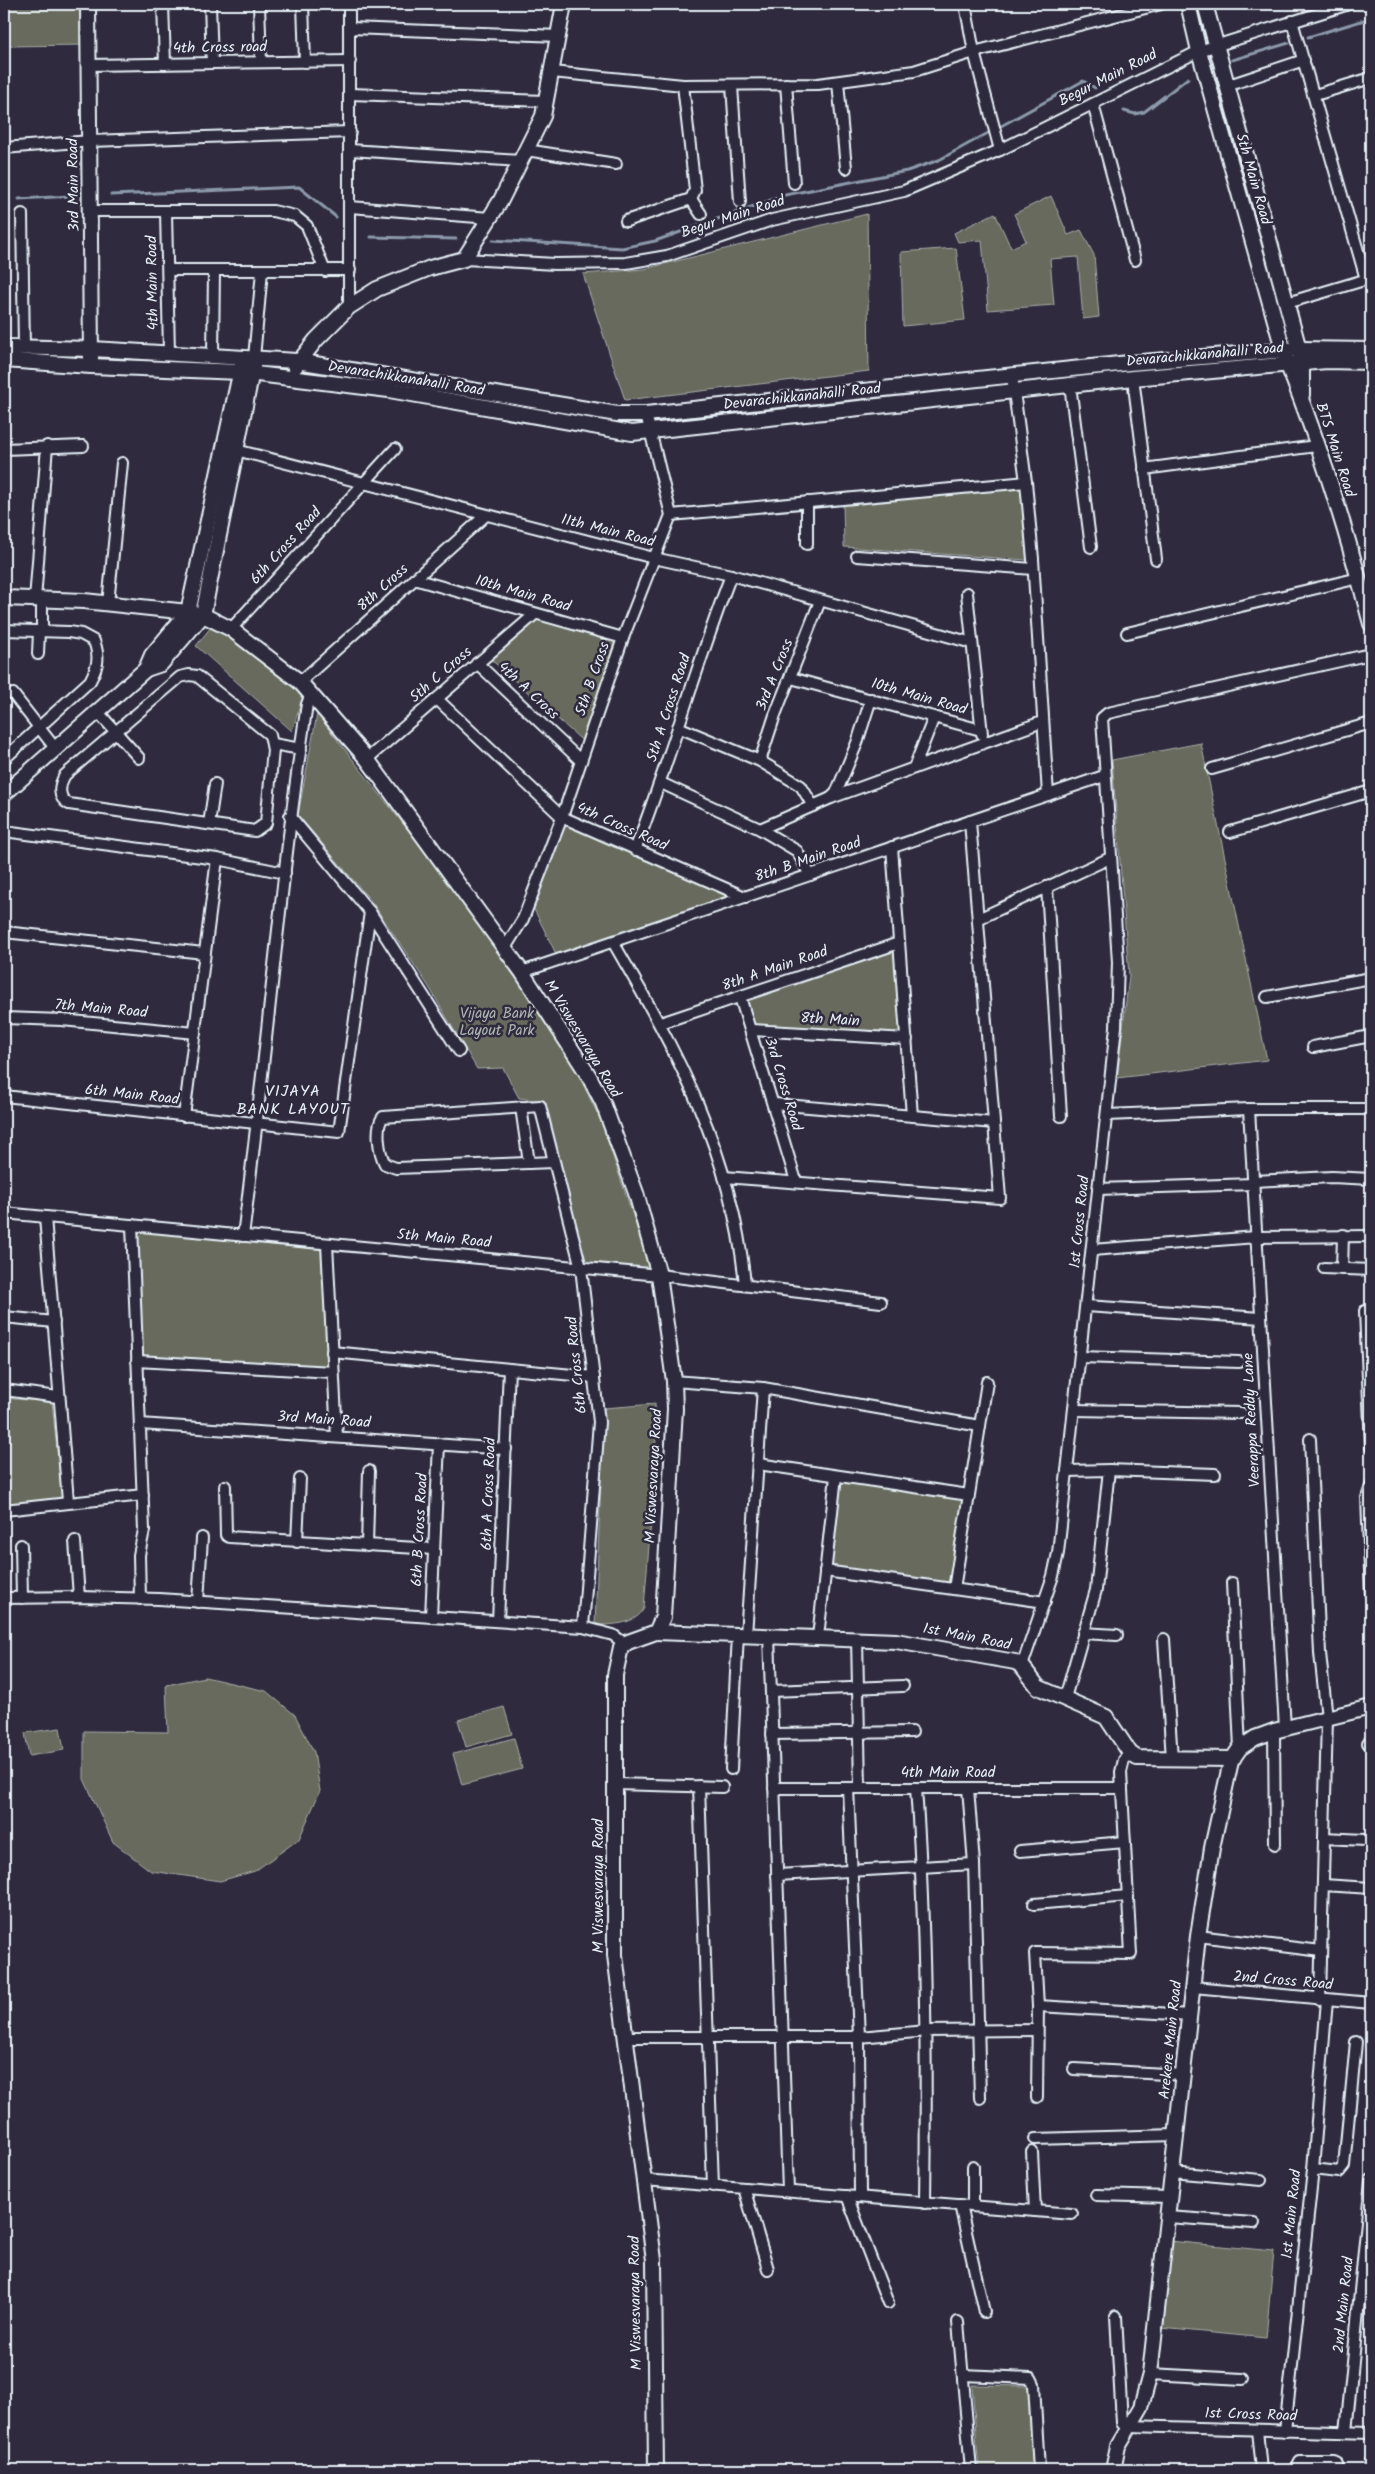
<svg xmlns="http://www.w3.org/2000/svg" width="1375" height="2474" viewBox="0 0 1375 2474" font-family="Kalam,sans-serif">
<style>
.green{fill:#676b5d;stroke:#a8aeaa}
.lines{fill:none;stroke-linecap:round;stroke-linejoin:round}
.stream{stroke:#8c9aac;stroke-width:3}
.street-casing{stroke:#e8f1f8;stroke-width:14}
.secondary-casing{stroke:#e8f1f8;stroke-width:18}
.street{stroke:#2f2a3d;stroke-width:10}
.secondary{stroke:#2f2a3d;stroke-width:14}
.labels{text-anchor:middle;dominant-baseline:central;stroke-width:5;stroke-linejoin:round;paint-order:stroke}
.street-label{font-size:15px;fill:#e8f1f8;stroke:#2f2a3d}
.park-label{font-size:15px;fill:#aeb5b2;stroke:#2f2a3d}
.neighbourhood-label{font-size:16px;letter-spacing:1px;fill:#e8f1f8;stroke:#2f2a3d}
</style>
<rect width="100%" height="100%" fill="#2f2a3d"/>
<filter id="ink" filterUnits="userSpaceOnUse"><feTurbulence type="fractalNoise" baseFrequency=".02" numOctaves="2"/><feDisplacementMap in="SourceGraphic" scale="10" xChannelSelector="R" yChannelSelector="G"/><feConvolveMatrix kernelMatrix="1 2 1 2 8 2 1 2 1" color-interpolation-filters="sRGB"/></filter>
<g filter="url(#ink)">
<g class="green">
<polygon points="4,4 88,4 89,45 4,46"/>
<polygon points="1051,196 1068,235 1081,230 1094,255 1099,317 1083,319 1078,257 1050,259 1054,305 988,310 982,240 958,242 954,233 995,213 1011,248 1026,241 1014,214"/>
<polygon points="867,214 869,371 625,400 583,274 644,269"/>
<polygon points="956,248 965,320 903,326 901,252"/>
<polygon points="1020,482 1027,560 844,547 843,502"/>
<polygon points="535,614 623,638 587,745 487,656"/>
<polygon points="211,627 239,641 304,693 292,731 196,646"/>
<polygon points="317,714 455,890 517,980 577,1072 601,1121 651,1269 585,1265 543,1101 519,1098 503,1068 477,1069 429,987 372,902 298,815"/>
<polygon points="1201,743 1267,1060 1117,1078 1129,976 1112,760"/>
<polygon points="562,817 745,897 559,960 530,901"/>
<polygon points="899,943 907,1039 751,1030 740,997"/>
<polygon points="132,1225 327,1244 333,1372 137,1361"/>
<polygon points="4,1398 52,1402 62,1498 4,1505"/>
<path d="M 655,1404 L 656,1458 L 644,1608 C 636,1625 611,1625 595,1625 L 604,1408 Z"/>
<polygon points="836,1476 969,1495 954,1589 825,1571"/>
<polygon points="205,1677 266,1691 295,1715 314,1752 320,1791 299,1839 255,1871 220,1881 151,1871 113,1842 84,1779 84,1731 168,1732 166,1685"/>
<polygon points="504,1707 512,1734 466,1747 458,1720"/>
<polygon points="60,1728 64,1750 29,1756 25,1733"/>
<polygon points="514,1738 522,1769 462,1785 453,1754"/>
<polygon points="1169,2241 1274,2251 1266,2338 1161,2328"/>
<polygon points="972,2385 1029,2386 1033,2470 979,2470"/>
</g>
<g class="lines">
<g class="stream">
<polyline points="1308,37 1371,18"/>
<polyline points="1232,60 1289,43"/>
<polyline points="1124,111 1135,114 1144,112 1188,78"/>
<polyline points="111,195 299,187 336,217"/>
<polyline points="19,199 71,196"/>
<polyline points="371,237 456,239"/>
<polyline points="493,240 622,248 655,241 785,195 907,171 939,160 1083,81 1095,88"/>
</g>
<g class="street-casing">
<g id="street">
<polyline points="163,4 165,64"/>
<polyline points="210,4 212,63"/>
<polyline points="259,4 261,62"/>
<polyline points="303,4 305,62"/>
<polyline points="349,4 349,307"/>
<polyline points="965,4 974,52 1000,150"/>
<polyline points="1292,21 1366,279"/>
<polyline points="350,28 559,36"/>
<polyline points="89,65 350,61"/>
<polyline points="552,72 683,85 818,84 914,71 974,52 1161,4"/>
<polyline points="838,82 846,168"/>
<polyline points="786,84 794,183"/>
<polyline points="732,86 740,202"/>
<polyline points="1226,86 1304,60"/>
<polyline points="350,94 546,101"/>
<polyline points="1315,95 1371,78"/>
<polyline points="1093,104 1135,260"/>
<polyline points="4,148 90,141 350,132"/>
<polyline points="350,150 520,161"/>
<polyline points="526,150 616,164"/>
<polyline points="691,199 701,214"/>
<polyline points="350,207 490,218"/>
<polyline points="91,211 273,211 295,216 307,226 325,271"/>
<polyline points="166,211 169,353"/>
<polyline points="22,214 24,348"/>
<polyline points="626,221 691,199 695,190 683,85"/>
<polyline points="464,259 555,264 626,263 667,256 772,220 904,191 1000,150 1199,51 1349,4"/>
<polyline points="169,270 350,270"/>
<polyline points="1287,303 1371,278"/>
<polyline points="213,355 214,271"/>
<polyline points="254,358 262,271"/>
<polyline points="1012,376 1026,482 1033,559 1048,795"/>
<polyline points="1133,378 1156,559"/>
<polyline points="1070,385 1091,547"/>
<polyline points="4,449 83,446"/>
<polyline points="236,450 654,558 731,575 972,643"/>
<polyline points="1144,469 1316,446"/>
<polyline points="671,515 1026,482"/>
<polyline points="807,544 807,502"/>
<polyline points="857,556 1033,569"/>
<polyline points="414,579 623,638"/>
<polyline points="967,593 982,734"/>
<polyline points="35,600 47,446"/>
<polyline points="108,604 122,463"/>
<polyline points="231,629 395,449"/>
<path d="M 4,630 L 69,632 L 81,634 L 94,641 C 100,657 98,666 90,681 L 4,759"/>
<polyline points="42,631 42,600"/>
<polyline points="1127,633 1359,578"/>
<polyline points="38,654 39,631"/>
<polyline points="477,663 581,761"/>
<path d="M 189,675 L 197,676 L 270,735 L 273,750 L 266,823 L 255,831 L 69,804 C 57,798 59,785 65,775 L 180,677 Z"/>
<polyline points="791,678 981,730"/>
<polyline points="300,682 486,515"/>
<polyline points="13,694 55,748"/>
<polyline points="437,699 562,817 745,897"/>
<polyline points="98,712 139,758"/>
<polyline points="678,727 760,761 801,786 813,806"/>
<polyline points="273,744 301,749"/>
<polyline points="367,759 535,614"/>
<polyline points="760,761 775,715 820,601"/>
<polyline points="914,768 934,717"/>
<polyline points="1212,769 1371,723"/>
<polyline points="661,783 760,829 797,851 810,875"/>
<polyline points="831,798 836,793 857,743 871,699"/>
<polyline points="209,824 215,784"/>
<polyline points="760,829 831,798 1042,722"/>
<polyline points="4,831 217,859 285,873"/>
<polyline points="1230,832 1371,791"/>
<polyline points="892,847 912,1116"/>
<path d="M 635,850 C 670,760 696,666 731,575"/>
<polyline points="1047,887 1061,1116"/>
<polyline points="370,912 459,1051"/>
<polyline points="978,919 1110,858"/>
<polyline points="4,932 204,953"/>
<path d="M 613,942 C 678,1054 733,1154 745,1285"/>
<polyline points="505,948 523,919 562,817 623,638 671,515 646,414"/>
<polyline points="522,972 1104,776"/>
<polyline points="740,997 796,1181"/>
<polyline points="1267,997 1371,978"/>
<polyline points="4,1018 62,1020 195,1033"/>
<polyline points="661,1023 899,943"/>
<polyline points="751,1030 907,1039"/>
<polyline points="1313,1047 1371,1036"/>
<polyline points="4,1096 339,1132 370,912 290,816"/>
<polyline points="774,1104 994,1123"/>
<polyline points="521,1107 529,1163"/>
<polyline points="1249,1109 1285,1728"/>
<polyline points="1107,1115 1249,1109 1371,1109"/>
<polyline points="184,1116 217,859"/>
<path d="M 554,1162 L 396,1168 L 385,1164 C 379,1153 375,1127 383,1117 L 540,1106 L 581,1268 L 599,1422 L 583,1627"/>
<polyline points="724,1177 1000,1198 970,821"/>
<polyline points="1254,1181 1332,1177 1371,1179"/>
<polyline points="1098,1189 1254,1184"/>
<polyline points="4,1213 659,1275 881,1302"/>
<polyline points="45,1217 68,1501"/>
<polyline points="132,1225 144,1530 139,1555 140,1599"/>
<path d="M 243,1236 C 266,1059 280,881 307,704 L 311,694"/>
<polyline points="327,1244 337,1437"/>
<polyline points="1092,1250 1256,1237 1371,1236"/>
<polyline points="1324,1268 1371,1270"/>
<polyline points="1342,1269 1343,1235"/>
<polyline points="1086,1306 1261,1318"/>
<polyline points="1365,1311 1371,1447"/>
<polyline points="4,1317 54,1322"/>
<polyline points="332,1352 594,1377"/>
<polyline points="1080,1357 1239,1362"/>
<polyline points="137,1361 333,1372"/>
<polyline points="674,1381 763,1388 980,1426"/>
<polyline points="4,1390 58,1397"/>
<polyline points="1074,1410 1241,1413"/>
<polyline points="140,1424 506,1449"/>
<polyline points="1310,1439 1320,1653 1327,1718 1320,2000"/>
<polyline points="758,1464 969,1495"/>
<polyline points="1067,1471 1109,1470 1215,1474"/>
<polyline points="225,1486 226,1535 229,1537 434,1549"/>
<polyline points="4,1510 143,1495"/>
<polyline points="75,1541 79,1597"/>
<polyline points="297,1542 300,1479"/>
<polyline points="21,1545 22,1598"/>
<polyline points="367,1546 369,1471"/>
<polyline points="825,1571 1045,1602"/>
<polyline points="1232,1583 1240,1748"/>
<polyline points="954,1589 987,1382"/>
<polyline points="1371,1595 1367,1498 1371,1486"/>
<polyline points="4,1598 79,1597 159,1599 583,1627 613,1635 624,1643"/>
<polyline points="198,1602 202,1538"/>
<polyline points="431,1617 439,1444"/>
<polyline points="498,1621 509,1369"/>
<polyline points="1083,1633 1117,1635"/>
<polyline points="746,1635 763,1388"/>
<polyline points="769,1635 788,2191"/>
<polyline points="818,1637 836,1476"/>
<polyline points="857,1638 860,1788"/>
<polyline points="1164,1639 1172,1759"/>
<polyline points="1022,1666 1053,1576 1058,1553 1116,1027 1118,962 1102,718 1108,713 1371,654"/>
<polyline points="771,1691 903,1686"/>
<polyline points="1065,1698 1096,1590 1109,1470"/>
<polyline points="1274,1731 1275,1844"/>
<polyline points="772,1734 912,1732"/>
<polyline points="1368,1743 1371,1742"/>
<polyline points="731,1769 738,1634"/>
<polyline points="615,1784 722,1787"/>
<polyline points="699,1786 713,2186"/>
<polyline points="774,1788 1122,1788"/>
<polyline points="848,1788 859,2037 860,2197"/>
<path d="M 916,1788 C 926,1926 927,2064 925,2203"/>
<polyline points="968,1788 974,1864 980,2098"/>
<polyline points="1324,1838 1365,1840"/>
<polyline points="1020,1851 1125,1842"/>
<polyline points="777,1875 974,1864"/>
<polyline points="1323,1885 1371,1888"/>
<polyline points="1034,1904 1128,1896"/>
<polyline points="1198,1936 1321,1951"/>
<polyline points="1193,1987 1371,2003"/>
<polyline points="1038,2006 1190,2015"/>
<polyline points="625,2037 859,2037 927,2031 1037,2030"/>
<polyline points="1074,2069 1183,2075"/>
<polyline points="1037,2097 1038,2006 1035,1953 1131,1954 1121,1772 1124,1760 1130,1753"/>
<polyline points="1035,2139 1176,2135"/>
<polyline points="1032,2152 1035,2211"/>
<polyline points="1313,2169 1339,2172 1344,2166 1356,2042"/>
<polyline points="1172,2172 1261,2180"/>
<polyline points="644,2180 1072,2214"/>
<polyline points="744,2188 768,2269"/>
<polyline points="1096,2195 1170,2197"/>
<polyline points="847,2196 888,2303"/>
<polyline points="960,2205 984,2312"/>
<polyline points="973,2206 973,2166"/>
<polyline points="1167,2217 1254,2223"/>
<polyline points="1116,2316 1122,2423 1127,2429"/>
<polyline points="958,2322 971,2470"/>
<polyline points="1150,2374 1243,2379"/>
<polyline points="963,2375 1031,2378 1034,2384 1039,2470"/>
<polyline points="1129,2426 1371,2433"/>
<polyline points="1257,2430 1261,2470"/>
<polyline points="1285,2431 1313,2169 1327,2000"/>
<polyline points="1346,2432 1371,2180"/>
<polyline points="1296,2470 1300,2462 1334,2462 1338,2464 1340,2470"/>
<polyline points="1371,2470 1371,2461"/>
</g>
</g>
<g class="secondary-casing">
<g id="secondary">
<polyline points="88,4 91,358"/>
<path d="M 1188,4 L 1199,51 L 1287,363 C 1321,447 1348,536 1371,624"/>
<polyline points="1205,4 1299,349 1302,362 1302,395"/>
<polyline points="4,347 92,349 297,361 617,414 646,414 1129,363 1299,349 1371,350"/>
<polyline points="4,360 91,366 240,372 389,390 632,433 1133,378 1327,361 1371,362"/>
<polyline points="295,367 316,340 349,307 377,289 430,268 464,259 501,200 543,116 564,4"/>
<polyline points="4,598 84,601 188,612 203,615 231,629 300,682 367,759 522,972 589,1076 603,1103 636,1193 659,1275 674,1381 675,1409 663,1617 656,1632 628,1642 621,1647 615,1675 615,1955 654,2260 656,2470"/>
<polyline points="146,669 161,664 203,615 253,366"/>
<polyline points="4,794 146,669 152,655 188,612 242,365"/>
<polyline points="656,1632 896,1641 1015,1662 1022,1666 1038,1687 1106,1717 1130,1753 1137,1758 1233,1759"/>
<polyline points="1113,2470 1118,2446 1141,2407 1150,2374 1198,1936 1212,1848 1231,1761 1240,1748 1255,1738 1274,1731 1371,1707"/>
</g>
</g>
<use href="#street" class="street"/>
<use href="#secondary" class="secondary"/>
</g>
</g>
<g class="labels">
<g class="street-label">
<text transform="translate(220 48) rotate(-1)">4th Cross road</text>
<text transform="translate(1108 78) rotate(-27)">Begur Main Road</text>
<text transform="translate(1253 179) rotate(74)">5th Main Road</text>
<text transform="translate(74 185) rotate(-91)">3rd Main Road</text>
<text transform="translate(733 217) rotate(-18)">Begur Main Road</text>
<text transform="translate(153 283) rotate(-91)">4th Main Road</text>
<text transform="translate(1205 355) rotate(-5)">Devarachikkanahalli Road</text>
<text transform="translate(406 379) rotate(9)">Devarachikkanahalli Road</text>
<text transform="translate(802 397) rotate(-6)">Devarachikkanahalli Road</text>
<text transform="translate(1335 450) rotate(72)">BTS Main Road</text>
<text transform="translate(608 531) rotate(14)">11th Main Road</text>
<text transform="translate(286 546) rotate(-48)">6th Cross Road</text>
<text transform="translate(383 588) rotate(-42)">8th Cross</text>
<text transform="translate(523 594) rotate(16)">10th Main Road</text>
<text transform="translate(441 675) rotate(-41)">5th C Cross</text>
<text transform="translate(775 675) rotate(-68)">3rd A Cross</text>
<text transform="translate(593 679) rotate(-71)">5th B Cross</text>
<text transform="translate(528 691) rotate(43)">4th A Cross</text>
<text transform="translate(919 697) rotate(16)">10th Main Road</text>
<text transform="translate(669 708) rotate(-72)">5th A Cross Road</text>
<text transform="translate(622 827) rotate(24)">4th Cross Road</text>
<text transform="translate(808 860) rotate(-19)">8th B Main Road</text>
<text transform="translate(775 969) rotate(-19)">8th A Main Road</text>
<text transform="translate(101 1009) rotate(5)">7th Main Road</text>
<text transform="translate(830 1020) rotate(3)">8th Main</text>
<text transform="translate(582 1039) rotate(59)">M Viswesvaraya Road</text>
<text transform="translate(783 1084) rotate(73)">3rd Cross Road</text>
<text transform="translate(132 1095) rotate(6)">6th Main Road</text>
<text transform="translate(1080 1222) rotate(-84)">1st Cross Road</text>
<text transform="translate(444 1239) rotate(5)">5th Main Road</text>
<text transform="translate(577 1365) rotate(-96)">6th Cross Road</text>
<text transform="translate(324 1420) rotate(4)">3rd Main Road</text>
<text transform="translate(1252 1420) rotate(-93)">Veerappa Reddy Lane</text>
<text transform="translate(654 1476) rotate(-87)">M Viswesvaraya Road</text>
<text transform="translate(489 1494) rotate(-88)">6th A Cross Road</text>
<text transform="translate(420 1530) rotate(-87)">6th B Cross Road</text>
<text transform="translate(967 1637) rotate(11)">1st Main Road</text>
<text x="948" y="1773">4th Main Road</text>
<text transform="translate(599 1886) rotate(-90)">M Viswesvaraya Road</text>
<text transform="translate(1283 1981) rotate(5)">2nd Cross Road</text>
<text transform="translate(1171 2040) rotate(-84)">Arekere Main Road</text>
<text transform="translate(1292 2214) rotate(-84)">1st Main Road</text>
<text transform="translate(636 2303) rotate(-91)">M Viswesvaraya Road</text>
<text transform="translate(1344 2305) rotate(-84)">2nd Main Road</text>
<text transform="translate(1251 2415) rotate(2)">1st Cross Road</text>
</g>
<g class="park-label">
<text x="497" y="1014">Vijaya Bank<tspan x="497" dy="17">Layout Park</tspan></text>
</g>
<g class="neighbourhood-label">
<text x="293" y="1091">VIJAYA<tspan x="293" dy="18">BANK LAYOUT</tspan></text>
</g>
</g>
<rect width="1375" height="2474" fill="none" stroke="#2f2a3d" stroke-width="20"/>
<rect x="10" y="10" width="1355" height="2454" fill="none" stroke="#e8f1f8" stroke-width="2" filter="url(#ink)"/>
</svg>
